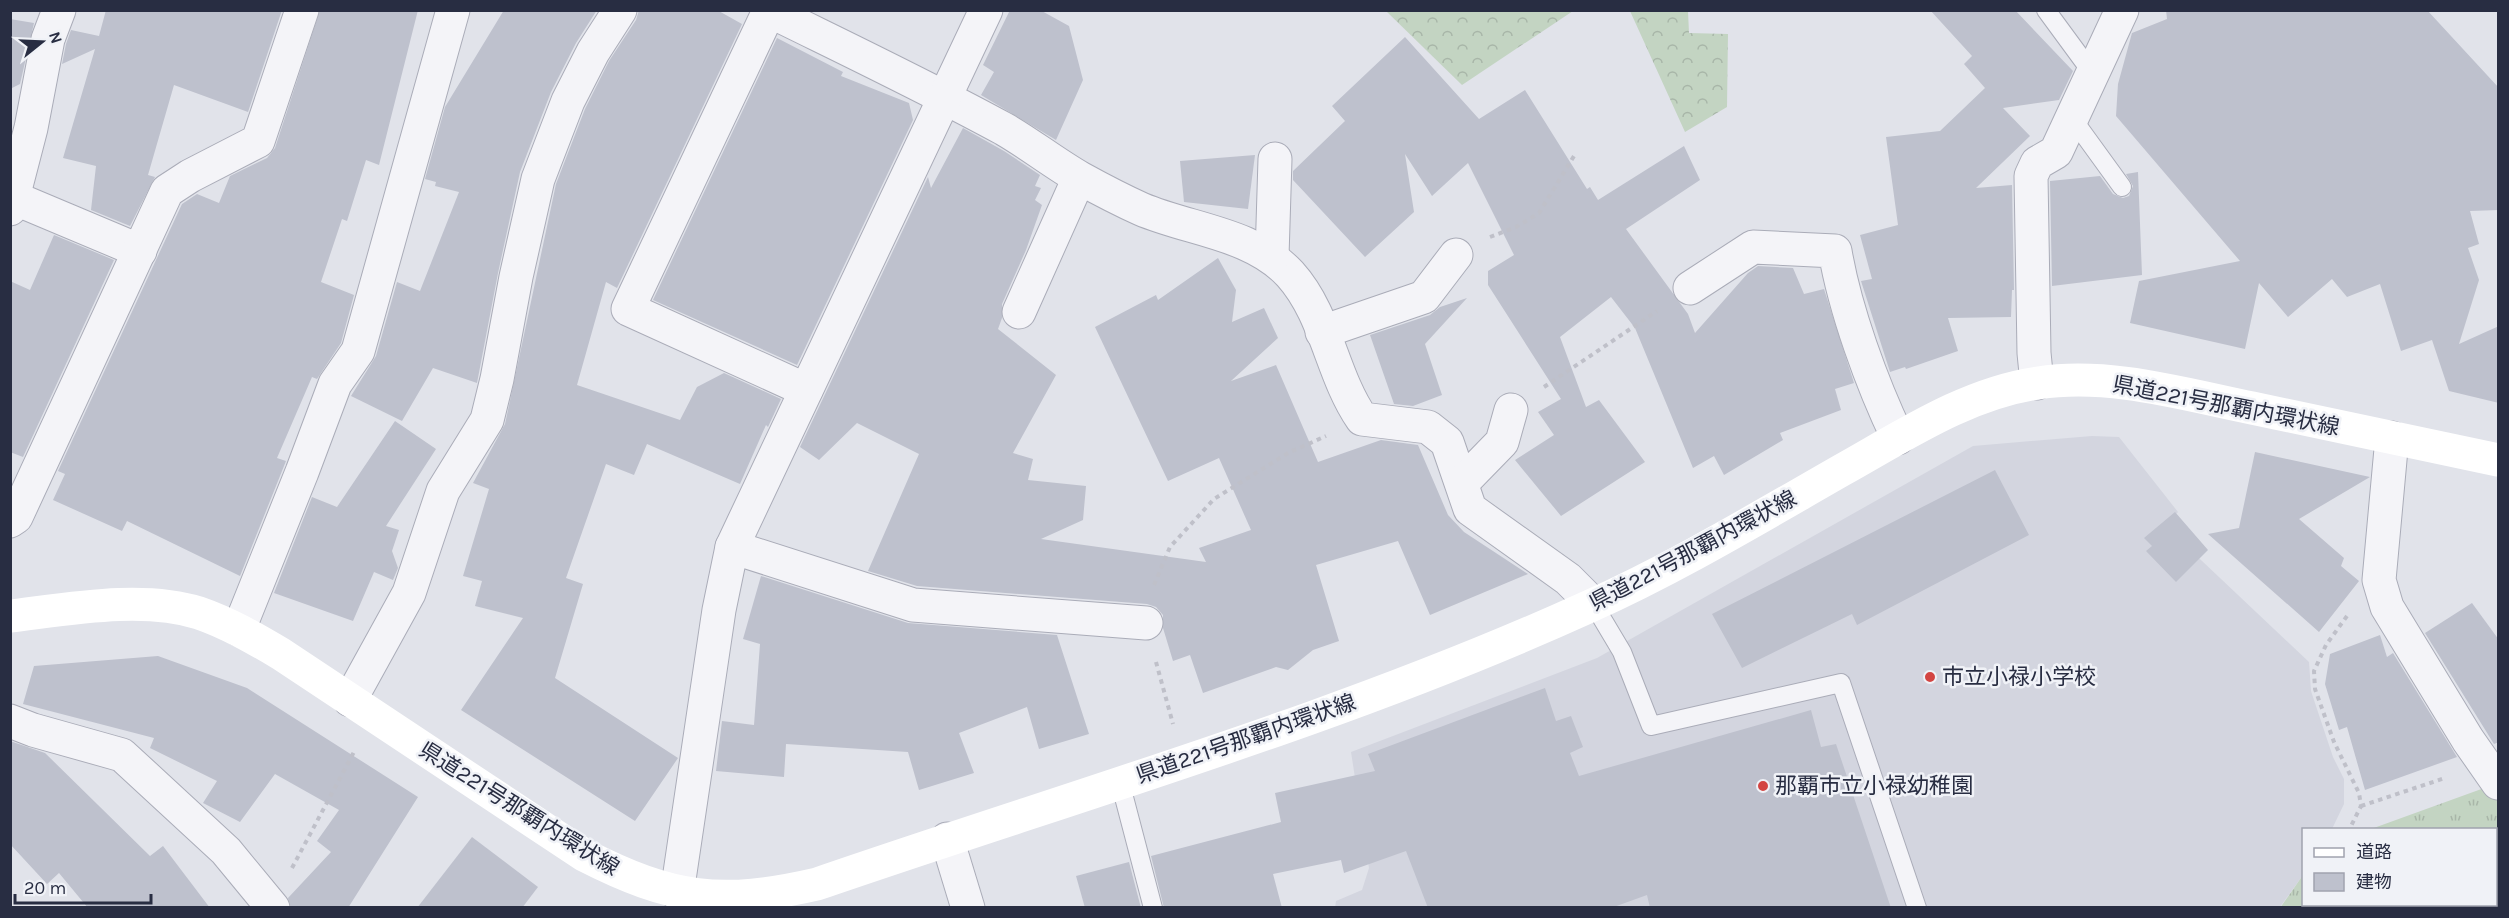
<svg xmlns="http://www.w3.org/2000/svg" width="2509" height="918" viewBox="0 0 2509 918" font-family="Karla,'Noto Sans JP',sans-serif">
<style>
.built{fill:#d3d5df}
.forest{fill:url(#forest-crowns)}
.park{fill:url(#park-tufts)}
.building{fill:#bec1cd}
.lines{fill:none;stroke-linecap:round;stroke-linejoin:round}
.lane-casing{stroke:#aaacb8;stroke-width:20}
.street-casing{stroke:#aaacb8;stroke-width:35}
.path{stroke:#bfc0c9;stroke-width:4;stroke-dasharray:4.5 4.5;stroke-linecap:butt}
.lane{stroke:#f4f4f8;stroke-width:18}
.street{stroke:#f4f4f8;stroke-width:33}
.secondary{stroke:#fff;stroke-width:33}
.poi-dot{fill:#d34542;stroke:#f0f2f7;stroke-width:2}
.labels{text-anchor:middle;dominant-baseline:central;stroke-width:5;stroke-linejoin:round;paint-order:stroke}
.street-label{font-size:22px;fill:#282d42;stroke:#f0f2f7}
.poi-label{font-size:22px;fill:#282d42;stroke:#f0f2f7;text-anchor:start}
</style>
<defs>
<pattern id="forest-crowns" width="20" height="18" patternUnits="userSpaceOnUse" patternTransform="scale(1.5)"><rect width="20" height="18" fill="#c3d4c2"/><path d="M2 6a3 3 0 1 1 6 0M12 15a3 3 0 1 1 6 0" fill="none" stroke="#a8b6a8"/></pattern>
<pattern id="park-tufts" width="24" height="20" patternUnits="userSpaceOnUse" patternTransform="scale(1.5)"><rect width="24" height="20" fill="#c3d4c2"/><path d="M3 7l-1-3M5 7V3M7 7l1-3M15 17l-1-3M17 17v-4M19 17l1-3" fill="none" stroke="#a8b6a8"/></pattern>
</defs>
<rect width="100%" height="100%" fill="#e1e3ea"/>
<polygon class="built" points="2092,436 2119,437 2178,512 2165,526 2309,662 2311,691 2333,757 2344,779 2344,804 2332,829 2304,830 2303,875 2280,907 1335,908 1336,901 1362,890 1369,868 1351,752 1597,658 1973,446"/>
<g class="forest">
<polygon points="1386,11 1573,11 1462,85"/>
<polygon points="1630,11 1688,11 1689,33 1728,34 1727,107 1685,132"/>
</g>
<polygon class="park" points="2498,783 2498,907 2280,908 2303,875 2304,904 2496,904 2496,830 2371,829"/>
<g class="building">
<polygon points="106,10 282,10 248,112 174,85 148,175 155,177 130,226 91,210 96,166 63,158 95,49 62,64 66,44 71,30 99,36"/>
<polygon points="320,10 418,10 379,165 366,160 347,221 342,219 321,282 354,295 341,343 317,379 312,377 277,458 286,461 240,576 127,521 122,531 53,500 65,474 58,471 182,204 197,194 219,203 230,176 267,158 275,148"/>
<polygon points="504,10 597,10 576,43 551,92 520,172 498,273 477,383 433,368 402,421 351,396 376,356 397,282 420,291 459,192 435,186 436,182 425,179 445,107"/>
<polygon points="639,10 717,10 742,24 617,288 606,282 577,385 680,420 697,387 724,373 781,399 768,427 766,425 740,484 647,444 634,475 606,464 566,578 583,584 555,678 678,758 635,821 461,710 523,618 475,606 482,581 463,576 489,489 473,483 505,424 556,184 585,109 609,61 636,20"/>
<polygon points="1010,10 1040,10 1069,26 1083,80 1056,140 981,95 994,72 983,65"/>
<polygon points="1930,10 2015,10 2073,71 2059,100 2003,108 2030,136 1976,188 2012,185 2014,290 2012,290 2011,317 1948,318 1958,351 1906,369 1905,367 1890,372 1861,281 1872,279 1860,235 1898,225 1886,137 1940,131 1985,88 1964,64 1972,56"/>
<polygon points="2166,10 2427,10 2499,88 2499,210 2470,211 2479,244 2468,248 2479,280 2459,344 2499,326 2499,403 2449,391 2432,340 2401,351 2380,284 2347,297 2332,279 2288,317 2259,283 2245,349 2130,323 2139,281 2240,261 2116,116 2118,84 2132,33 2167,19"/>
<polygon points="10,19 34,23 20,84 10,89"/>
<polygon points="1405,37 1479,119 1525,90 1587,189 1590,187 1598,200 1684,146 1700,180 1626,229 1688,314 1695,333 1748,273 1758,266 1793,268 1804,294 1824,289 1854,383 1835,389 1841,410 1780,433 1783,440 1724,475 1714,456 1693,468 1635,328 1611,297 1560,337 1586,407 1599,400 1645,462 1561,516 1515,460 1554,435 1538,412 1561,399 1488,285 1488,271 1514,255 1468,163 1432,196 1405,154 1414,212 1365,257 1293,180 1293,171 1345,121 1332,106"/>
<polygon points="777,38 843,72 841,76 909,103 913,120 797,365 653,300"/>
<polygon points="963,128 1004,151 1040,175 1035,186 1041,188 1035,200 1042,205 1026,250 1002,304 1002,318 998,329 1056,375 1013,453 1033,459 1028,480 1086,486 1083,520 1041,539 1206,562 1199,548 1251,530 1219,458 1168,481 1095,327 1156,295 1158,300 1218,258 1236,290 1232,322 1264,308 1278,338 1231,381 1276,365 1318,462 1381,440 1418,445 1448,515 1464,532 1528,574 1430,615 1398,541 1316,565 1339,641 1313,650 1288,670 1276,667 1203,693 1190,655 1173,661 1163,628 1163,615 1156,607 1147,604 917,586 868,571 919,454 857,423 819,460 800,447 928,177 931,188"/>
<polygon points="1255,155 1248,209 1184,202 1180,161"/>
<polygon points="2138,172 2142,275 2052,286 2050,181 2100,176 2113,194 2123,198 2129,196 2133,186 2126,174"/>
<polygon points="54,235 114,260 23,457 10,452 10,281 30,290"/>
<polygon points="1467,298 1425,344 1442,395 1413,406 1394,404 1370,335 1430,315 1440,307"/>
<polygon points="395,421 436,449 386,526 399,530 392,551 398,568 393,580 374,572 353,621 274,593 312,497 337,507"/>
<polygon points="2255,452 2370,477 2299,519 2344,558 2341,566 2359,581 2319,632 2208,534 2239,528"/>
<polygon points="1995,470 2029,535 1857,625 1852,614 1742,668 1712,614"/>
<polygon points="2175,512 2208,550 2176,582 2146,551 2152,546 2144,538"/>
<polygon points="761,576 908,623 1057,635 1089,734 1039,749 1027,707 959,733 974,773 919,790 908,752 786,744 784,777 716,771 722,721 754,725 760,644 743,639"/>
<polygon points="2472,603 2499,640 2499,742 2494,744 2425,633"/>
<polygon points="2380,635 2387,657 2393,653 2457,757 2365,790 2347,727 2339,730 2325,684 2330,654"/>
<polygon points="158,656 247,688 418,797 348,908 291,908 288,898 331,852 317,841 339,810 275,774 240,822 203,803 217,781 150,748 154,738 23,704 34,666"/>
<polygon points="1545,688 1556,721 1571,716 1583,747 1570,753 1579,776 1811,710 1821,747 1836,744 1891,908 1650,908 1647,895 1611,908 1428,908 1406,851 1344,873 1341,860 1273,874 1282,908 1164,908 1151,856 1281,822 1275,793 1375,771 1368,754"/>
<polygon points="10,741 45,753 150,856 163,846 210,908 88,908 59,873 47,884 10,844"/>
<polygon points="472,837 538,887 522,908 417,908"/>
<polygon points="1129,862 1141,908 1085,908 1076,876"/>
</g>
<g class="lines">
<g class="lane-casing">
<g id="lane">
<polyline points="2046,10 2093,74"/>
<polyline points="2072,118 2122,187"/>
<polyline points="1594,605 1622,652 1651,726 1841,683 1917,908"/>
<polyline points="1120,782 1153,908"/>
</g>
</g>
<g class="street-casing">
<g id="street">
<path d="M 768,10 C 847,49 927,87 1004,129 C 1030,144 1054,163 1080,178 C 1100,189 1121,200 1141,209 C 1190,230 1252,233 1290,274 C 1327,315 1331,374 1362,419 L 1428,427 L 1447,442 L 1470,509 L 1568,579 L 1594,605"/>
<polyline points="769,11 628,309 806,390"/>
<polyline points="14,198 140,251"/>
<polyline points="10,209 31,128 48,39 59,10"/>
<polyline points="1272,257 1275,159"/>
<path d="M 1690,288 L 1753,247 L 1835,251 C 1845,310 1872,384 1898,438"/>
<polyline points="1019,312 1079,178"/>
<polyline points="1322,332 1424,297 1456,255"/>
<polyline points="2037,383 2034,353 2031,176 2037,163 2056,152 2122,10"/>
<polyline points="2392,438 2379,580 2387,607 2468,740 2498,783"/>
<polyline points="1462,483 1502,442 1511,410"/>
<polyline points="10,521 16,517 167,191 190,176 258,141 302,10"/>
<polyline points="732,547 913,605 1146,623"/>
<polyline points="239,629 302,472 335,384 358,351 453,10"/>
<polyline points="350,700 409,593 443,491 487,420 497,379 516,277 538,179 568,101 593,52 620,10"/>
<polyline points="10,721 33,730 122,755 226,851 273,908"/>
<polyline points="947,839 968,908"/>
<polyline points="677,893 719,610 732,547 986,10"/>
</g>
</g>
<g class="path">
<polyline points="1490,237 1516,227 1539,213 1574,156"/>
<polyline points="1544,387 1657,311"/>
<polyline points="1154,585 1170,547 1214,499 1288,453 1326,436"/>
<polyline points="2347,616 2326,645 2314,671 2315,689 2334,742 2359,793 2361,806 2349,830"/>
<polyline points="1156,662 1173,724"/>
<polyline points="2361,806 2445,778"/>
<polyline points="292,868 355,750"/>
<polyline points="2310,908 2312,904"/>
</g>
<use href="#lane" class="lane"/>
<use href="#street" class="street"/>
<path class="secondary" d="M 10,616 C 68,609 143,595 199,613 C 228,623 254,638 281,654 L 584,855 C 672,900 721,906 817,884 C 1075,795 1339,720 1588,607 C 1675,568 1758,518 1842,470 C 1903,436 1967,393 2038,383 C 2109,372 2183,394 2252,408 C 2334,426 2416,443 2498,460"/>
</g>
<g class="poi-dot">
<circle cx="1930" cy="677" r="6"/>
<circle cx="1763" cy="786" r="6"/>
</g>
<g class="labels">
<g class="street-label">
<text transform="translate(2226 406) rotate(11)">県道221号那覇内環状線</text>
<text transform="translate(1693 551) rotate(-28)">県道221号那覇内環状線</text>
<text transform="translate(1246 739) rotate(-19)">県道221号那覇内環状線</text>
<text transform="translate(519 809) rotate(32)">県道221号那覇内環状線</text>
</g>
<g class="poi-label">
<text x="1942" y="677">市立小禄小学校</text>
<text x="1775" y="786">那覇市立小禄幼稚園</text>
</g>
</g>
<rect width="2509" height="918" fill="none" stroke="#282d42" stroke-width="24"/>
<rect x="2302" y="828" width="195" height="78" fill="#f0f2f7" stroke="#a0a3af" stroke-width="1.5"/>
<rect x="2314" y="848" width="30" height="9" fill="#ffffff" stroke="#a0a3af" stroke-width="1.5"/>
<text x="2356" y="858" font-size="18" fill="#282d42">道路</text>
<rect x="2314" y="873" width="30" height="18" fill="#bec1cd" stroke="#a0a3af" stroke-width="1.5"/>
<text x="2356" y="888" font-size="18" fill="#282d42">建物</text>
<g transform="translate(42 42) rotate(72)" stroke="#f0f2f7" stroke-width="4.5" paint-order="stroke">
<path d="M0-4.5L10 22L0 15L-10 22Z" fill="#282d42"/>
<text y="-9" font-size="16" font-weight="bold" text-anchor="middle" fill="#282d42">N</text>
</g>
<path d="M15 894v9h136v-9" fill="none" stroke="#282d42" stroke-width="3"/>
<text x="24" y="894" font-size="18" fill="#282d42" stroke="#f0f2f7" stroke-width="4.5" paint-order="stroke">20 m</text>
</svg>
